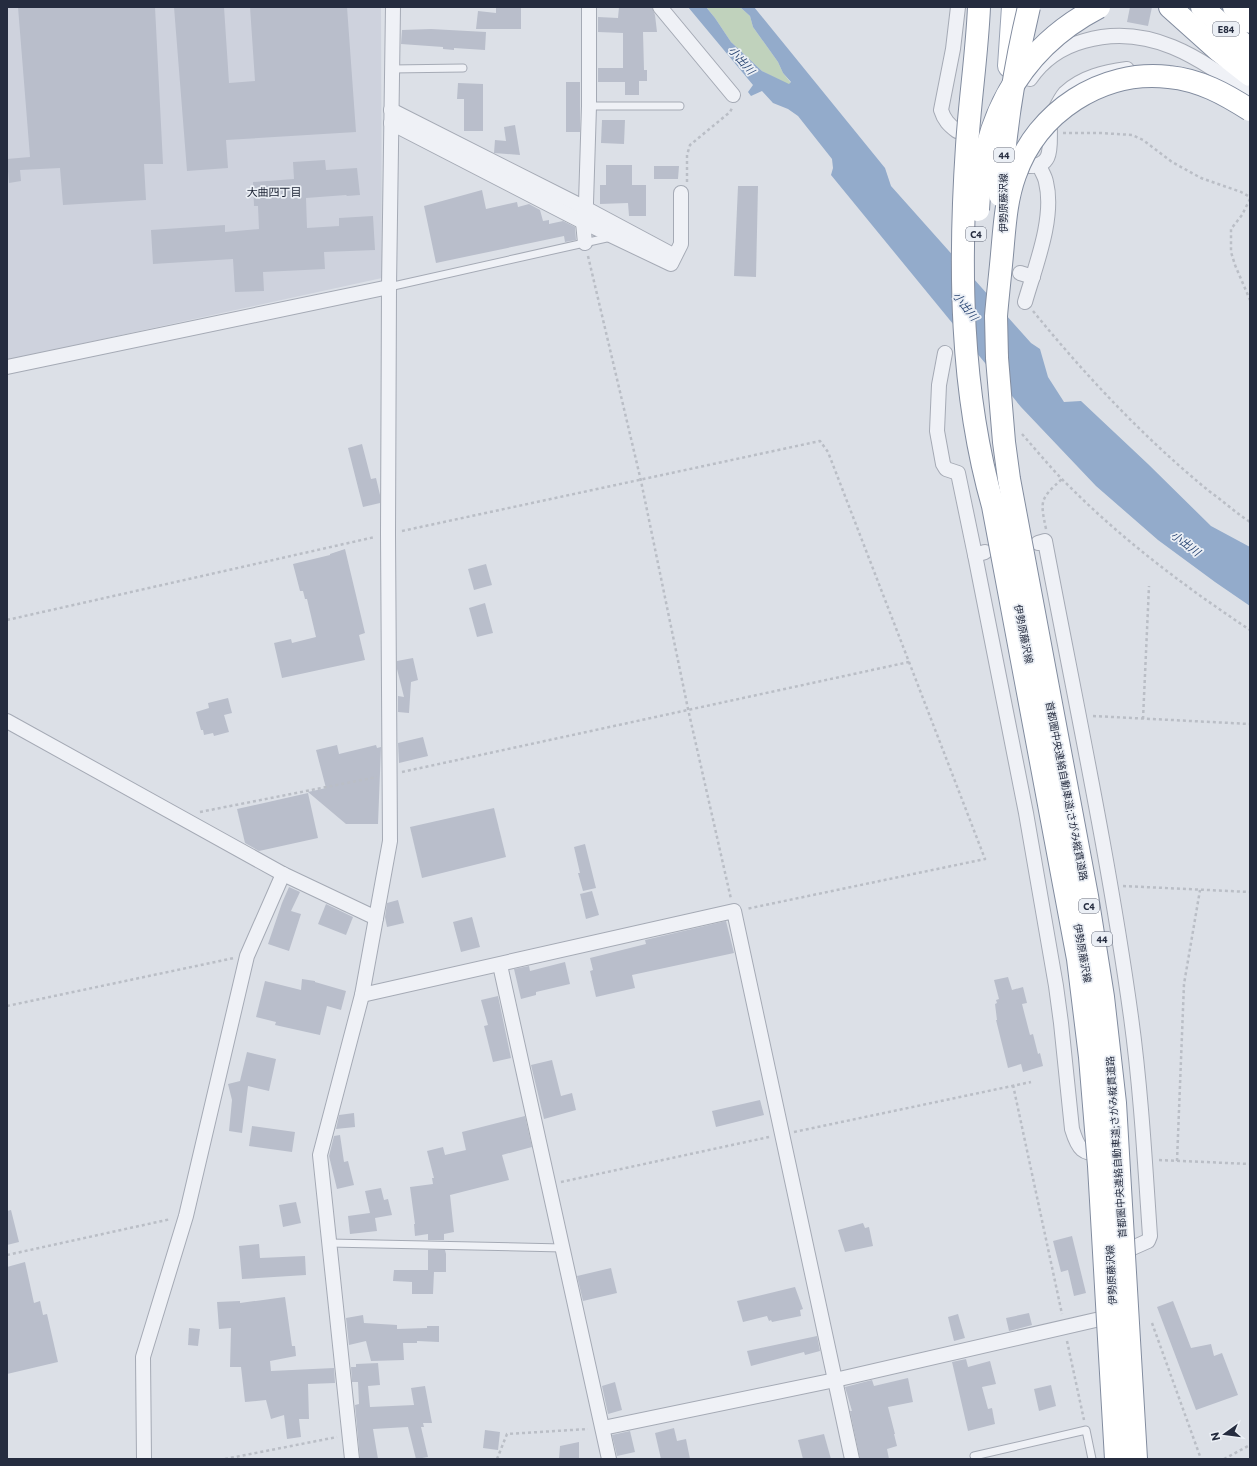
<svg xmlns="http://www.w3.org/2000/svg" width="1257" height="1466" viewBox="0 0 1257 1466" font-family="Commissioner,'Noto Sans JP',sans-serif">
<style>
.built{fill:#ced2dd}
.green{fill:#c0d2bc}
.water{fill:#93abcb}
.building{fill:#b9becb}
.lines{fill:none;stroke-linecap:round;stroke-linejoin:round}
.service-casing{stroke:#a5aab5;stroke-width:9}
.minor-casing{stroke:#a5aab5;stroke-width:16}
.primary-casing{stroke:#9aa3b4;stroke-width:24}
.motorway-casing{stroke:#828c9f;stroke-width:24}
.path{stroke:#babec6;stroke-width:2.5;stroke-dasharray:3 3;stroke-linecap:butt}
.service{stroke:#eff1f6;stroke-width:7}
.minor{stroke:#eff1f6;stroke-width:14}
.primary{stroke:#fff;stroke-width:22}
.motorway{stroke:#fff;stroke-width:22}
.motorway-bridge-casing{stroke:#828c9f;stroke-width:24;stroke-linecap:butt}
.motorway-bridge{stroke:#fff;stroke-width:22}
.labels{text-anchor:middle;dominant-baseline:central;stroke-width:3.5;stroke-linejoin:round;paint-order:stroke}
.shield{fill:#ebeff5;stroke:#606676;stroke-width:1}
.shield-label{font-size:9px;font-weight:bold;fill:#252c3f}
.street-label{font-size:10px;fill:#252c3f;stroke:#ebeff5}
.water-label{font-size:11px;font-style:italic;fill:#2c4875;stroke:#ebeff5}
.neighbourhood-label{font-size:11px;fill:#171e2f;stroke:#ebeff5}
</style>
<rect width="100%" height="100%" fill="#dce0e7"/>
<polygon class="built" points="7,7 381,7 382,278 7,360"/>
<polygon class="green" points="706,7 740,7 750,16 753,27 778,62 783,73 791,83 789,85 762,71 731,42 715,18"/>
<polygon class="water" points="688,7 706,7 715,18 731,42 762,71 789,84 791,82 783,73 778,62 753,27 750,16 740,7 754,7 885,168 891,186 1031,343 1040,349 1048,377 1064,402 1081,401 1148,464 1211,526 1250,547 1250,606 1215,582 1158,540 1096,486 1021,407 831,175 833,168 832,159 798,116 788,109 773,103 762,91 751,96 748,92 753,85"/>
<g class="building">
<polygon points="18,7 155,7 163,164 144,164 146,200 63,205 60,168 20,170 21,181 9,183 7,159 30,157"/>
<polygon points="174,7 224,7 229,83 255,81 250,7 347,7 356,132 226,140 228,168 187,171"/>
<polygon points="496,7 521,7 521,29 476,29 478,11 496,13"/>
<polygon points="619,7 652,7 655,15 657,32 643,32 644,70 647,70 647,81 639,81 639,95 625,95 625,82 598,82 598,68 623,68 623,33 598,32 598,17 618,18"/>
<polygon points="1130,7 1152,7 1148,26 1127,22"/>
<polygon points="431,29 486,32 485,50 454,48 454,50 443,49 443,47 401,44 402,30"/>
<rect x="566" y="82" width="14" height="50"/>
<polygon points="458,83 483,84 483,131 464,131 464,99 457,99"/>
<polygon points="602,120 625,120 624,144 601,143"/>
<polygon points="515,125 520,155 494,153 495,140 506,141 504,127"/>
<polygon points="325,160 326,170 357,168 360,195 347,196 346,195 306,198 307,228 339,226 339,218 373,216 375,250 324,252 325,269 263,272 264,291 235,292 233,259 153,264 151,230 225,225 225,232 259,229 258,206 254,206 253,182 294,179 293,162"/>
<polygon points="606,165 632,165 632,185 646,185 646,216 629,216 628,203 600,204 600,185 606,185"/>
<polygon points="654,166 679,166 678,179 654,179"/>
<polygon points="738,186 758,186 756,277 734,276"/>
<polygon points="482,190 486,209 517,202 518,207 529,204 540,210 543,221 549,220 549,224 563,221 575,227 576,240 565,242 564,236 436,263 424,206"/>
<polygon points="362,444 371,479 376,478 380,495 380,503 363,507 348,448"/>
<polygon points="345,549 365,633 359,635 365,660 282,678 274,643 291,639 292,643 316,637 307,599 305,599 303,591 300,591 293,564 330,555 330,554"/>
<polygon points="486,564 492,585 474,590 468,569"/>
<polygon points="485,603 493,633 477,637 469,608"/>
<polygon points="413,658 418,680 411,682 409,713 398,712 398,696 404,697 397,669 397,661"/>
<polygon points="228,698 232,713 224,715 229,732 214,736 213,733 204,735 203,730 201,730 196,712 209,708 208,703"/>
<polygon points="423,737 428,756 399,763 398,743"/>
<polygon points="337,745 339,754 376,745 377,748 381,747 378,824 346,824 308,792 326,788 316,750"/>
<polygon points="308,793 318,838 259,851 245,843 237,809"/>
<polygon points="494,808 506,857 422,878 410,827"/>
<polygon points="585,844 596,888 583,891 578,873 580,873 574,847"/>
<polygon points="289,887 300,892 291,911 301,914 289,951 268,944 282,903"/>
<polygon points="592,891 599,915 586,919 580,894"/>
<polygon points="398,900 404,923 387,927 385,917 387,903"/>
<polygon points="326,904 353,917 346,935 318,924"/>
<polygon points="472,917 480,947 461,952 453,922"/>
<polygon points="726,921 734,953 632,975 635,988 596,997 590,971 593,970 590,958 646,944 645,940"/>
<polygon points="565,962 570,984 536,992 536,995 521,999 514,969 529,966 530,971"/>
<polygon points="1008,977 1012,990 1023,987 1027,1003 1022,1004 1030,1035 1033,1034 1038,1054 1040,1053 1043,1066 1023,1072 1021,1064 1008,1068 996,1020 997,1020 995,1004 997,1003 996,1000 999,999 994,980"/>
<polygon points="302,979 315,981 315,982 346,991 341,1010 327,1006 320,1035 275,1025 276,1022 256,1017 265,981 301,990"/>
<polygon points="498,996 511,1058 493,1062 484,1026 488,1025 481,1000"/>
<polygon points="247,1052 276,1059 269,1091 248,1086 242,1133 229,1131 232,1100 228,1084 240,1081"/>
<polygon points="552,1060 561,1096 572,1093 576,1110 544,1119 531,1065"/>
<polygon points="760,1100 764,1115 716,1127 712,1111"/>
<polygon points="354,1113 355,1127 336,1129 339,1115"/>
<polygon points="525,1116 532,1147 502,1155 509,1180 450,1195 454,1232 444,1234 444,1240 428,1240 428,1234 415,1236 414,1224 415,1224 410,1187 433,1184 432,1178 434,1178 427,1151 443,1147 445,1155 466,1150 462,1132"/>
<polygon points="252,1126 295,1132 292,1152 249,1146"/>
<polygon points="340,1135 344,1162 348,1161 354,1185 337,1189 329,1156 334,1136"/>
<polygon points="381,1188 384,1200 388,1199 392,1215 375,1218 377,1231 350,1234 348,1216 370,1213 365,1191"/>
<polygon points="296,1202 301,1223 283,1227 279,1205"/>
<polygon points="11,1210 19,1242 7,1245 7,1211"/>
<polygon points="863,1223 865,1228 869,1227 873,1246 845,1252 838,1230"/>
<polygon points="1072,1236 1086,1293 1074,1296 1068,1270 1061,1272 1053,1241"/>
<polygon points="259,1244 260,1258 305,1256 306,1275 242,1279 239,1246"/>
<polygon points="428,1250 445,1250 446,1254 446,1272 434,1272 433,1294 412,1294 412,1282 393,1281 394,1270 428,1270"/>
<polygon points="25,1262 34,1303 40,1301 43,1315 47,1314 58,1362 7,1374 7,1267"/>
<polygon points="611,1268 617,1293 583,1301 577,1276"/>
<polygon points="795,1287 803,1309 800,1310 801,1316 772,1322 771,1320 769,1321 767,1316 743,1322 737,1301"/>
<polygon points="285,1297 292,1346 295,1346 296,1356 270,1361 271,1371 334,1368 335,1383 308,1384 309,1419 299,1419 301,1437 287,1439 284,1415 271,1419 266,1400 245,1402 241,1367 230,1367 231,1328 219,1329 217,1302 240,1301 240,1303"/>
<polygon points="1173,1301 1191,1348 1211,1344 1214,1356 1222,1353 1238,1395 1196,1410 1157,1307"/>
<polygon points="1029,1313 1032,1325 1009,1331 1006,1318"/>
<polygon points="958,1314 965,1338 954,1341 948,1317"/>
<polygon points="363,1315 364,1323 397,1325 397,1329 427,1328 427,1326 439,1326 439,1342 417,1341 417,1343 403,1343 404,1360 371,1361 366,1341 349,1345 346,1318"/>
<polygon points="189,1328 200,1329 198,1346 188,1345"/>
<polygon points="817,1336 820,1351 805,1355 804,1352 751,1366 747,1351"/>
<polygon points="966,1359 968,1367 990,1361 996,1384 982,1387 988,1409 992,1408 995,1424 968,1431 952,1362"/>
<polygon points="378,1363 380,1385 368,1386 370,1407 414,1405 411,1388 425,1386 432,1423 423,1423 424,1427 421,1427 428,1457 416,1459 408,1427 373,1429 378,1459 360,1459 355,1405 359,1404 358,1382 352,1382 351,1367 356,1367 356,1364"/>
<polygon points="908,1378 913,1402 888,1407 895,1434 894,1434 897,1446 887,1449 889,1459 860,1459 850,1411 852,1411 845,1387 872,1380 874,1386"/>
<polygon points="615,1382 622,1410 608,1414 602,1386"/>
<polygon points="1051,1385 1056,1406 1039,1411 1034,1389"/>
<polygon points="674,1428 677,1441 686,1439 690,1459 661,1459 655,1433"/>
<polygon points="485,1430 500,1432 498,1450 483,1448"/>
<polygon points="630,1431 635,1452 617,1456 612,1435"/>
<polygon points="824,1434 831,1459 803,1459 798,1440"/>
<polygon points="579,1442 579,1459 559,1459 560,1446"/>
</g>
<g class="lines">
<g class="service-casing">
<g id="service">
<polyline points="392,69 463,68"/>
<polyline points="589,106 680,106"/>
<polyline points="389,287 611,237"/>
<polyline points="329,1243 563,1248"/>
<polyline points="974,1456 1086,1430 1092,1459"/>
</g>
</g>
<g class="minor-casing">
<g id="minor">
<polyline points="660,7 733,95"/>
<path d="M 1030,79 C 1043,60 1062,47 1084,41 C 1149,22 1200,58 1250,95"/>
<polyline points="391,110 585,208 671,254"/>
<polyline points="391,123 583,222 671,264 681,244 681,193"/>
<path d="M 957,131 C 949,125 944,120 941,110 L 953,49 L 958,7"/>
<path d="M 1028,166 C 1055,167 1049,145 1050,126 C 1050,118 1060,99 1065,93 C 1082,77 1105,72 1127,69"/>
<polyline points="585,243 583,222 586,203 589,106 589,7"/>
<polyline points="1020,273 1033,277"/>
<path d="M 1025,302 C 1035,267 1055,218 1046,182 C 1045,176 1041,171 1039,165"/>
<polyline points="945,353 939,385 937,431 943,464 946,469 958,473 975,555"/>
<polyline points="7,367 389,287"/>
<path d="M 1038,543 L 1045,541 C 1075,700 1109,858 1131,1017 C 1141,1090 1145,1163 1150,1236 L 1148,1241 L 1130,1249"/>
<path d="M 985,552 L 975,555 L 1026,813 L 1056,986 L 1061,1023 L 1072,1129 C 1078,1149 1082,1155 1105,1154"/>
<polyline points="7,721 283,874 376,918"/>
<polyline points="500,965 609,1459"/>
<polyline points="362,995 734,911 852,1459"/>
<polyline points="603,1428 835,1380 1113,1316"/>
<polyline points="144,1459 143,1357 186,1216 247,956 283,874"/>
<polyline points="352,1459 320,1155 362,995 390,841 388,534 389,287 393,7"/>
</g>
</g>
<g class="primary-casing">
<polyline id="primary" points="1009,66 1013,7"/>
</g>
<g class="motorway-casing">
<g id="motorway">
<polyline points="1170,7 1218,50 1250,75"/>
<polyline points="1202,7 1250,50"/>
<polyline points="1234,7 1250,22"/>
<polyline points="996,316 997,358"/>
</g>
</g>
<g class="path">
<polyline points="1063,133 1101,133 1132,135 1143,140 1172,162 1201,178 1241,192 1250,197"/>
<polyline points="687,182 687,155 690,145 730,112 732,108"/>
<polyline points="1250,199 1242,215 1231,229 1231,252 1235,265 1250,300"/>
<polyline points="588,256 641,481 688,709 731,899"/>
<path d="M 1033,311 C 1086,376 1144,438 1209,491 C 1223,501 1236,513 1250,522"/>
<path d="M 1022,434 C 1038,452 1053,471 1071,488 C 1125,542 1187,588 1250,630"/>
<path d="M 1046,529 C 1040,500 1040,499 1062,479"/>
<polyline points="402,531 820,441 828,452 985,859 746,909"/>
<polyline points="7,620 375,537"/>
<polyline points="1093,716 1250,724"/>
<polyline points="1143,719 1149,586"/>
<polyline points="402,772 909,662"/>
<polyline points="200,812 377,777"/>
<polyline points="1123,886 1250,892"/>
<polyline points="7,1006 234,958"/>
<polyline points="1013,1085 1062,1314"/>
<polyline points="794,1132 1031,1082"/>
<polyline points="1159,1160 1250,1164"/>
<polyline points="1177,1161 1184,984 1200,890"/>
<polyline points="561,1182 769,1137"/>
<polyline points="7,1255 171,1219"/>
<polyline points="1152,1323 1201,1459"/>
<polyline points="1067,1341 1084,1420"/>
<polyline points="225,1459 337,1437"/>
<polyline points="497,1459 507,1434 588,1429"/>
<polyline points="1224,1459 1250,1445"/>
</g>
<use href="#service" class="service"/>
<use href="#minor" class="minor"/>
<use href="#primary" class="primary"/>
<use href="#motorway" class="motorway"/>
<g class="motorway-bridge-casing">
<g id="motorway-bridge">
<path d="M 979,7 C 977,53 970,99 967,146 C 959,266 960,390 993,506 L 1078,959 L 1090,1057 L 1099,1166 L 1116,1459"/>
<path d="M 1000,195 C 1005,132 1014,69 1029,7"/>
<path d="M 978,210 C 982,121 1018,49 1099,7"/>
<path d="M 996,316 C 998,292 1001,268 1003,243 C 1005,220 1007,197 1015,175 C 1037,112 1102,69 1169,77 C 1200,80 1225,94 1250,110"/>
<polyline points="997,358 1004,442 1009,479 1087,896 1103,997 1115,1103 1136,1459"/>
</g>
</g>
<use href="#motorway-bridge" class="motorway-bridge"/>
</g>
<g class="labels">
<g class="shield">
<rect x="1213" y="22" width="26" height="14" rx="3"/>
<rect x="994" y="148" width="20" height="14" rx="3"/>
<rect x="966" y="227" width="20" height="14" rx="3"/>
<rect x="1079" y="899" width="20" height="14" rx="3"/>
<rect x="1092" y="932" width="20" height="14" rx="3"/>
</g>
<g class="shield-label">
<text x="1226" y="29">E84</text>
<text x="1004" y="155">44</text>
<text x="976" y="234">C4</text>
<text x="1089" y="906">C4</text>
<text x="1102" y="939">44</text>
</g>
<g class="street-label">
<text transform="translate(1003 203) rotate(-90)">伊勢原藤沢線</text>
<text transform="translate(1024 634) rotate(79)">伊勢原藤沢線</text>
<text transform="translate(1067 791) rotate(79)">首都圏中央連絡自動車道;さがみ縦貫道路</text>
<text transform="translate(1083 953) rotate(80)">伊勢原藤沢線</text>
<text transform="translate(1116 1147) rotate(-94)">首都圏中央連絡自動車道;さがみ縦貫道路</text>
<text transform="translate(1111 1275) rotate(-93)">伊勢原藤沢線</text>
</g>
<g class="water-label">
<text transform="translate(742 60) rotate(49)">小出川</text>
<text transform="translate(966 306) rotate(52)">小出川</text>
<text transform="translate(1186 543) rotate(37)">小出川</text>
</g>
<g class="neighbourhood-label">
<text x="274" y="191">大曲四丁目</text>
</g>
</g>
<rect width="1257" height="1466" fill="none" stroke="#252c3f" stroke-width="16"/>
<g transform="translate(1225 1434) rotate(256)" stroke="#ebeff5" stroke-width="3" paint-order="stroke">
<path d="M0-3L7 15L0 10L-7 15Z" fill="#252c3f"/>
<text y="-6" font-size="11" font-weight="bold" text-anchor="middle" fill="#252c3f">N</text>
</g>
</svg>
